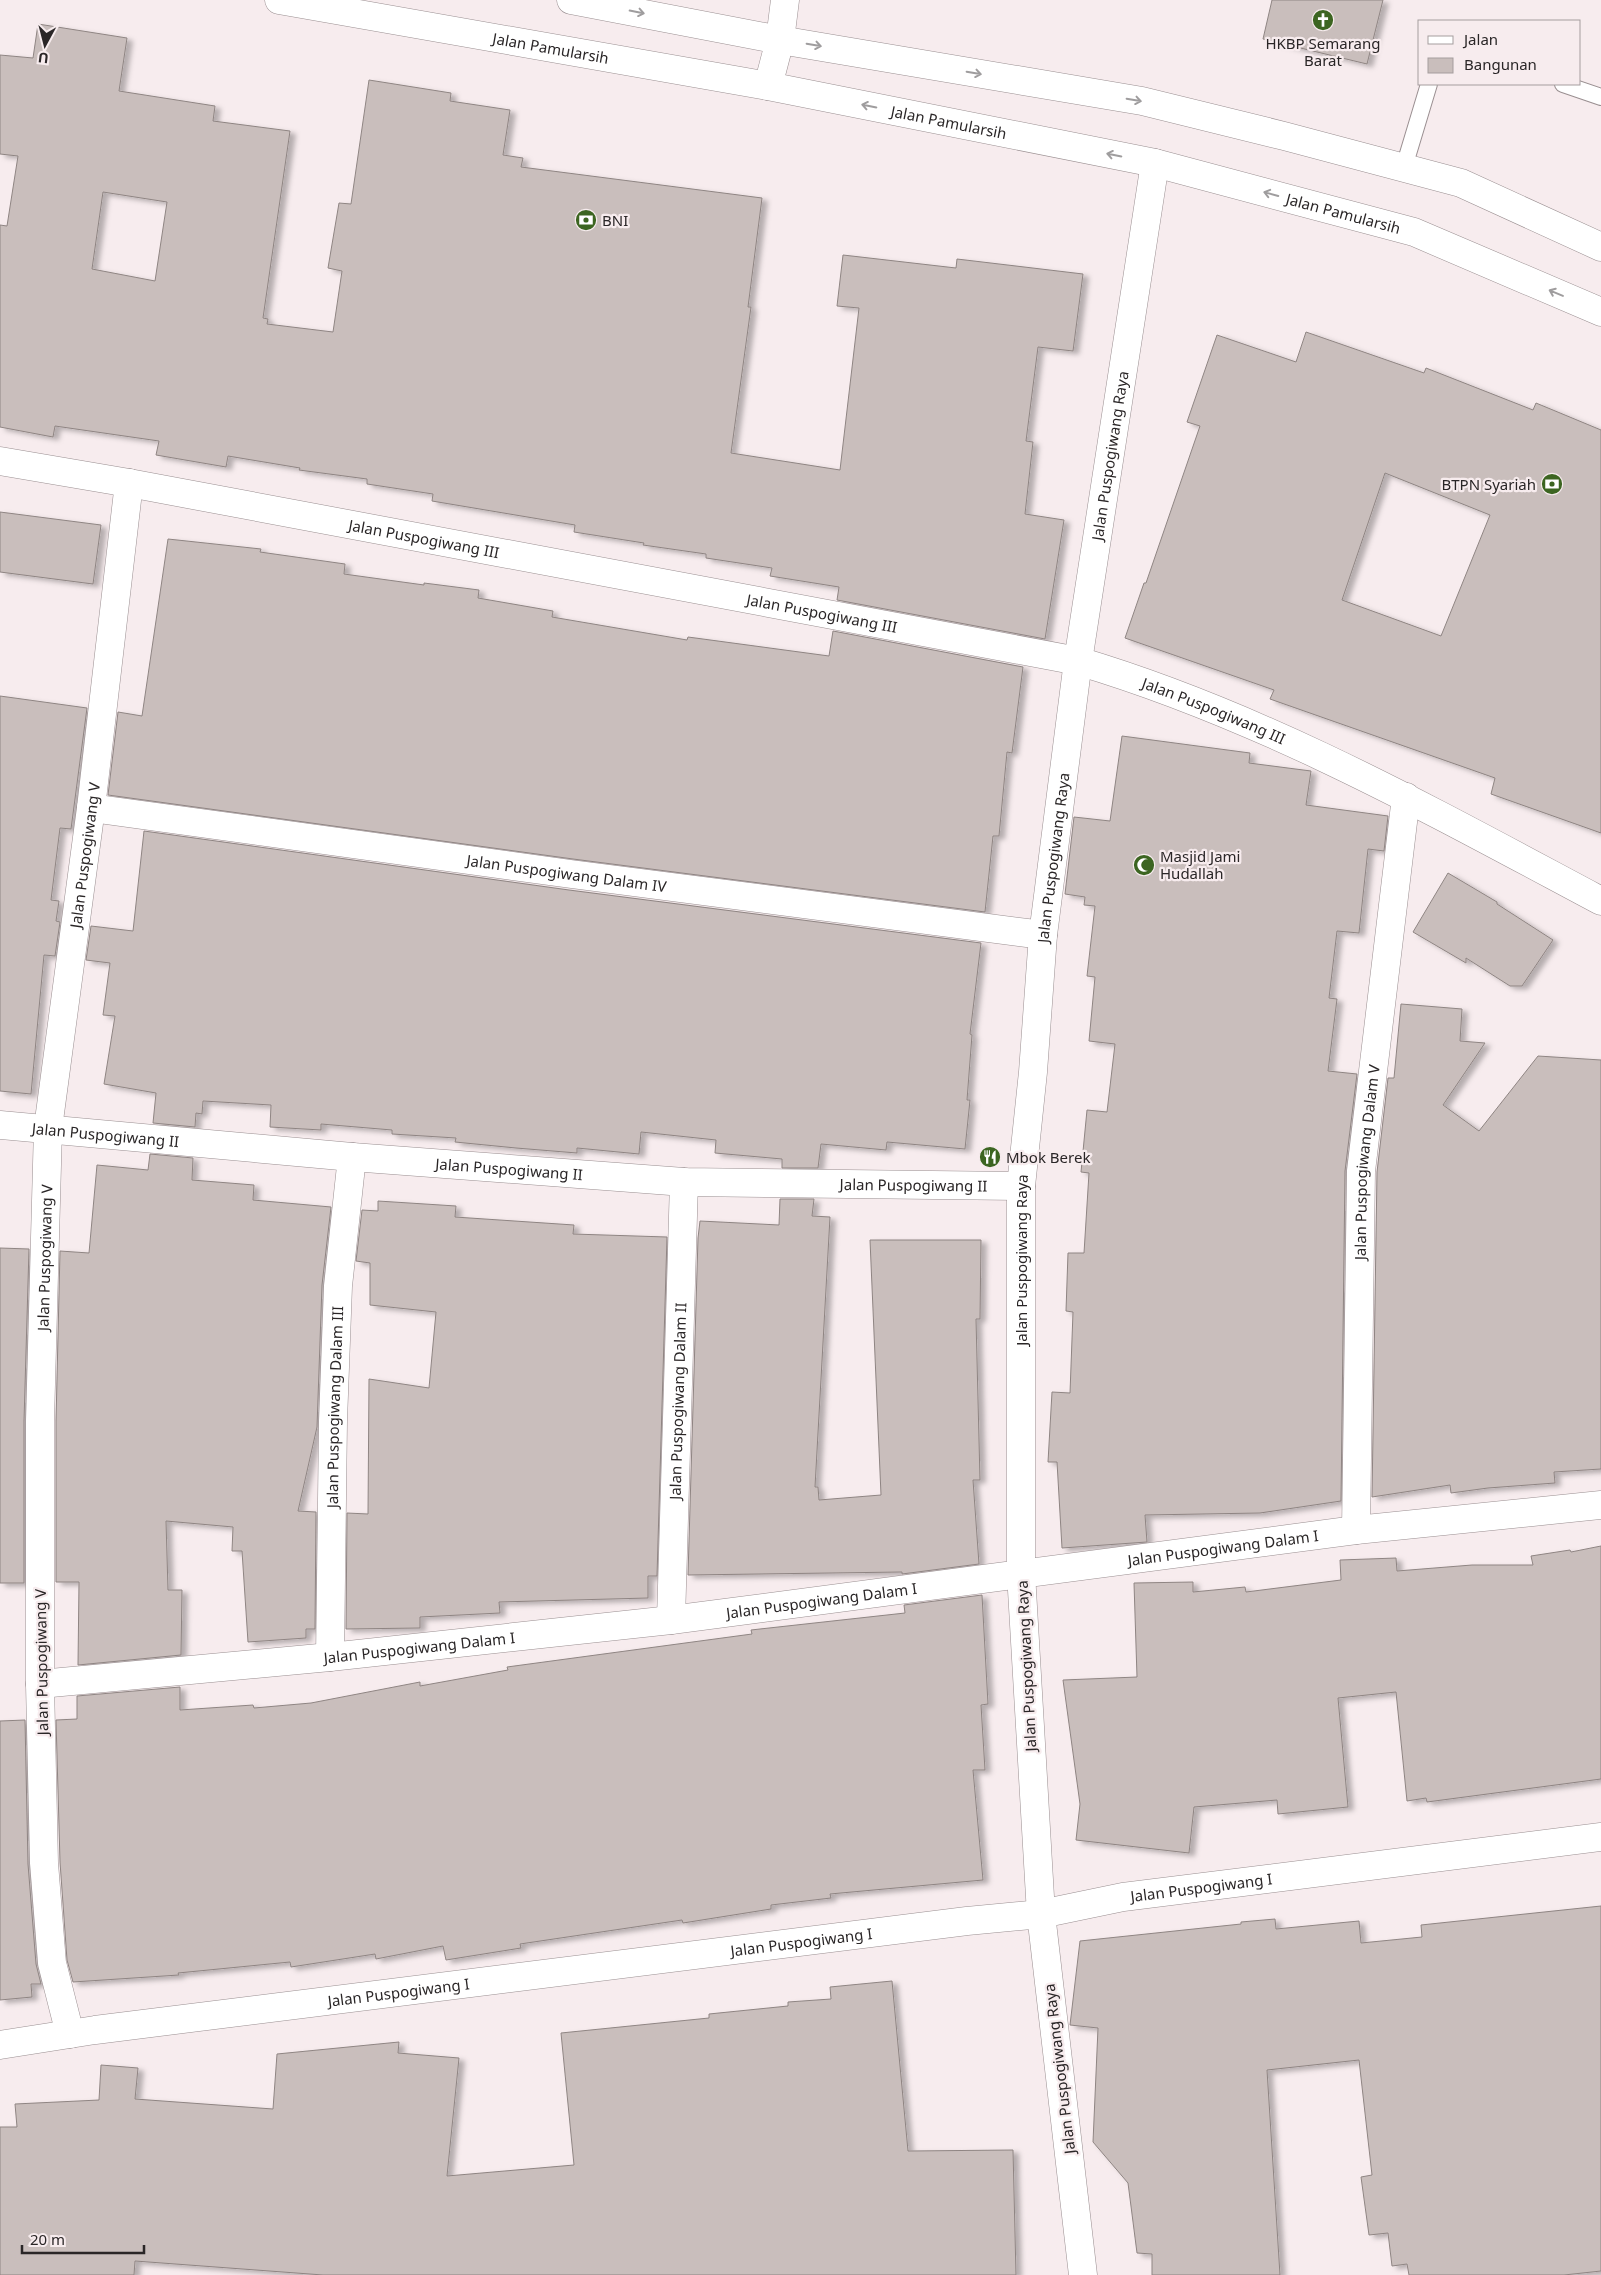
<svg xmlns="http://www.w3.org/2000/svg" width="1601" height="2275" viewBox="0 0 1601 2275" font-family="'Noto Sans',sans-serif">
<style>
.building{fill:#c9bebc;stroke:#8f8583;fill-rule:evenodd;filter:url(#shadow)}
.lines{fill:none;stroke-linecap:round;stroke-linejoin:round}
.lane-casing{stroke:#9a8f91;stroke-width:18}
.street-casing{stroke:#9a8f91;stroke-width:29}
.highway-casing{stroke:#9a8f91;stroke-width:29}
.lane{stroke:#fff;stroke-width:16}
.street{stroke:#fff;stroke-width:28}
.highway{stroke:#fff;stroke-width:28}
.oneway{stroke:#9f9d9e}
.labels{text-anchor:middle;dominant-baseline:central;stroke-width:4.5;stroke-linejoin:round;paint-order:stroke}
.poi-label{font-size:15px;fill:#2a2627;stroke:#f7ecee;text-anchor:start}
.street-label{font-size:15px;fill:#2a2627;stroke:#f7ecee}
</style>
<defs>
<filter id="shadow"><feDropShadow dx="5.5" dy="3" stdDeviation="2.5" flood-color="#0004"/></filter>
</defs>
<rect width="100%" height="100%" fill="#f7ecee"/>
<g class="building">
<polygon points="1272,0 1383,0 1367,64 1263,39"/>
<path d="M 38,24 L 127,38 L 119,91 L 215,106 L 213,121 L 290,131 L 263,318 L 268,319 L 267,324 L 333,332 L 342,271 L 328,268 L 339,203 L 351,204 L 369,80 L 451,93 L 450,101 L 510,110 L 503,155 L 523,158 L 521,167 L 762,198 L 748,307 L 751,307 L 731,453 L 840,470 L 859,308 L 837,306 L 843,255 L 956,268 L 957,259 L 1083,274 L 1073,351 L 1038,347 L 1026,441 L 1033,442 L 1025,514 L 1064,520 L 1045,639 L 837,600 L 839,587 L 770,576 L 772,568 L 706,558 L 706,554 L 643,545 L 644,543 L 574,532 L 575,525 L 432,501 L 433,494 L 367,484 L 367,479 L 299,470 L 300,468 L 228,456 L 226,467 L 156,455 L 159,441 L 55,426 L 53,437 L 0,427 L 0,225 L 7,226 L 18,156 L 0,154 L 0,55 L 33,58 ZM 103,192 L 167,202 L 155,281 L 92,269 Z"/>
<path d="M 1306,332 L 1424,373 L 1426,368 L 1533,410 L 1536,403 L 1601,430 L 1601,833 L 1491,794 L 1495,778 L 1270,699 L 1274,690 L 1125,638 L 1144,583 L 1146,583 L 1200,426 L 1187,422 L 1217,335 L 1296,362 ZM 1385,473 L 1490,515 L 1441,636 L 1342,600 Z"/>
<polygon points="0,512 101,525 93,584 0,572"/>
<polygon points="168,539 261,549 260,552 345,564 344,574 424,585 424,583 479,590 478,598 553,611 552,617 687,640 688,637 829,656 833,631 1023,667 1012,753 1007,752 999,836 993,836 985,912 573,859 108,795 118,712 142,716"/>
<polygon points="0,696 87,708 71,829 60,828 51,900 59,901 56,921 60,922 55,956 44,955 31,1094 0,1091"/>
<polygon points="1122,736 1250,753 1249,763 1311,771 1306,805 1388,816 1384,851 1368,849 1359,933 1337,931 1329,998 1337,999 1328,1071 1357,1074 1345,1171 1341,1501 1260,1513 1145,1515 1147,1542 1062,1548 1057,1462 1048,1462 1052,1392 1070,1393 1073,1312 1066,1311 1068,1253 1084,1253 1089,1173 1081,1172 1087,1110 1107,1112 1115,1044 1089,1041 1095,977 1087,976 1095,906 1084,905 1085,897 1065,894 1074,817 1110,821"/>
<polygon points="144,831 569,890 981,943 970,1034 972,1035 967,1100 970,1100 965,1149 887,1142 886,1150 821,1144 818,1168 782,1168 782,1159 715,1153 716,1140 641,1132 639,1154 577,1148 577,1153 516,1148 455,1142 456,1138 392,1134 392,1130 321,1124 321,1130 270,1127 271,1105 203,1101 202,1114 196,1113 195,1127 153,1123 156,1093 104,1084 115,1016 103,1015 110,963 86,960 91,926 133,931"/>
<polygon points="1448,873 1497,902 1497,904 1553,940 1522,986 1510,986 1466,958 1466,963 1413,932"/>
<polygon points="1401,1004 1462,1009 1460,1041 1485,1043 1443,1105 1479,1131 1538,1056 1601,1060 1601,1469 1554,1472 1555,1483 1488,1488 1451,1493 1450,1485 1372,1497 1377,1172 1388,1078 1394,1078"/>
<polygon points="150,1154 193,1158 192,1180 254,1185 253,1200 331,1207 322,1285 317,1427 298,1511 316,1512 315,1629 306,1629 306,1638 248,1642 242,1551 232,1551 233,1527 166,1521 168,1590 182,1590 181,1655 78,1665 79,1582 56,1582 56,1421 60,1251 89,1253 97,1165 148,1170"/>
<polygon points="780,1199 814,1199 812,1216 830,1217 815,1487 818,1487 819,1500 881,1495 870,1240 981,1240 980,1319 976,1319 980,1480 973,1480 979,1564 902,1574 902,1572 688,1575 698,1238 700,1221 779,1225"/>
<polygon points="378,1201 456,1206 455,1217 574,1225 573,1234 667,1237 657,1576 648,1576 648,1598 499,1602 500,1613 420,1617 420,1628 346,1629 347,1513 368,1514 369,1379 429,1388 436,1312 370,1305 370,1263 356,1261 362,1210 378,1211"/>
<polygon points="0,1248 29,1249 24,1421 24,1583 0,1583"/>
<polygon points="1601,1546 1601,1779 1427,1802 1426,1798 1407,1801 1396,1692 1338,1698 1348,1807 1278,1814 1277,1800 1194,1807 1189,1853 1076,1840 1080,1804 1063,1680 1137,1677 1134,1583 1193,1582 1193,1592 1245,1587 1246,1592 1341,1580 1340,1560 1396,1558 1397,1571 1472,1565 1533,1565 1531,1556 1570,1550 1571,1552"/>
<polygon points="982,1595 988,1704 981,1705 985,1770 973,1770 983,1880 830,1894 831,1898 771,1905 771,1909 683,1923 682,1920 520,1944 521,1948 446,1960 443,1946 376,1959 375,1954 291,1967 290,1962 178,1973 179,1975 73,1982 67,1960 60,1862 56,1720 77,1719 77,1696 180,1687 180,1710 253,1705 254,1708 311,1703 420,1682 420,1686 508,1670 507,1667 752,1634 751,1630 905,1613 904,1605"/>
<polygon points="25,1720 28,1864 36,1964 41,1984 31,1984 32,1997 0,2000 0,1721"/>
<polygon points="1601,1906 1601,2271 1564,2275 1409,2275 1407,2264 1392,2266 1388,2233 1369,2235 1361,2177 1372,2175 1359,2060 1267,2070 1280,2275 1152,2275 1152,2254 1137,2253 1128,2183 1093,2142 1098,2028 1070,2025 1080,1941 1241,1924 1241,1922 1275,1919 1276,1929 1359,1921 1361,1943 1422,1937 1421,1925"/>
<polygon points="892,1981 908,2151 1013,2150 1016,2275 323,2275 135,2261 134,2275 0,2275 0,2127 17,2127 15,2104 99,2100 101,2065 138,2068 135,2099 273,2109 277,2054 399,2042 398,2053 459,2058 447,2176 574,2165 561,2033 709,2018 709,2014 788,2006 788,2002 831,1999 830,1987"/>
</g>
<g class="lines">
<g class="lane-casing">
<g id="lane">
<polyline points="1563,84 1601,97"/>
<polyline points="1404,167 1429,84"/>
</g>
</g>
<g class="street-casing">
<g id="street">
<polyline points="768,86 780,40 785,0"/>
<path id="s1" d="M 0,461 L 129,483 L 1078,661 C 1263,716 1432,811 1601,901"/>
<path id="s2" d="M 91,808 L 571,874 L 1043,935"/>
<path id="s3" d="M 0,1125 L 352,1157 L 684,1182 L 1021,1186"/>
<path id="s4" d="M 1356,1530 L 1361,1171 L 1406,797"/>
<path id="s5" d="M 671,1620 L 684,1182"/>
<path id="s6" d="M 330,1657 L 333,1421 L 338,1286 L 352,1157"/>
<path id="s7" d="M 40,1684 L 330,1657 L 671,1620 L 1356,1530 L 1601,1505"/>
<path id="s8" d="M 70,2034 L 52,1963 L 44,1863 L 40,1684 L 40,1421 L 48,1128 L 91,808 L 129,483"/>
<path id="s9" d="M 0,2045 L 95,2030 L 967,1921 L 1041,1914 L 1123,1897 L 1601,1837"/>
<path id="s10" d="M 1083,2275 L 1041,1914 L 1021,1573 L 1021,1186 L 1033,1072 L 1043,935 L 1078,661 L 1155,163"/>
</g>
</g>
<g class="highway-casing">
<g id="highway">
<path id="s11" d="M 279,0 L 768,86 L 1155,163 L 1414,232 L 1601,312"/>
<polyline points="571,0 780,40 1142,101 1284,136 1461,183 1601,247"/>
</g>
</g>
<use href="#lane" class="lane"/>
<use href="#street" class="street"/>
<use href="#highway" class="highway"/>
</g>
<defs><path id="oneway-shaft" d="M-6 0H5M1.5-3L5.5 0L1.5 3" fill="none" stroke-width="1.6" stroke-linecap="round" stroke-linejoin="round" transform="scale(1.25)"/></defs>
<g class="oneway">
<use href="#oneway-shaft" transform="translate(637 12) rotate(11)"/>
<use href="#oneway-shaft" transform="translate(814 45) rotate(10)"/>
<use href="#oneway-shaft" transform="translate(974 73) rotate(10)"/>
<use href="#oneway-shaft" transform="translate(1134 100) rotate(10)"/>
<use href="#oneway-shaft" transform="translate(869 106) rotate(-169)"/>
<use href="#oneway-shaft" transform="translate(1114 155) rotate(-169)"/>
<use href="#oneway-shaft" transform="translate(1271 194) rotate(-165)"/>
<use href="#oneway-shaft" transform="translate(1556 293) rotate(-157)"/>
</g>
<defs>
<g id="church-disc" transform="scale(1.125)"><circle r="9.5" fill="#3c6521" stroke="#f7ecee"/><path d="M-1.2-6h2.4v3.5h3.3v2.4h-3.3V6h-2.4V-.1h-3.3v-2.4h3.3Z" fill="#fff"/></g>
<g id="bank-disc" transform="scale(1.125)"><circle r="9.5" fill="#3c6521" stroke="#f7ecee"/><path d="M-6-4H6V4H-6ZM0-2.3a2.3 2.3 0 1 0 0 4.6a2.3 2.3 0 1 0 0-4.6Z" fill="#fff"/></g>
<g id="mosque-disc" transform="scale(1.125)"><circle r="9.5" fill="#3c6521" stroke="#f7ecee"/><path d="M3.5-4.9A6 6 0 1 0 3.5 4.9A5 5 0 1 1 3.5-4.9Z" fill="#fff"/></g>
<g id="restaurant-disc" transform="scale(1.125)"><circle r="9.5" fill="#3c6521" stroke="#f7ecee"/><path d="M-5-6h1v4h1v-4h1v4h1v-4h1v5L-1.5 .5V6h-2V.5L-5-1ZM5-6V6H3V1.5H1.5Q1.5-4 5-6Z" fill="#fff"/></g>
</defs>
<g fill-rule="evenodd">
<use href="#church-disc" x="1323" y="20"/>
<use href="#bank-disc" x="586" y="220"/>
<use href="#bank-disc" x="1552" y="484"/>
<use href="#mosque-disc" x="1144" y="865"/>
<use href="#restaurant-disc" x="990" y="1157"/>
</g>
<g class="labels">
<g class="poi-label">
<text x="1323" y="43" text-anchor="middle">HKBP Semarang<tspan x="1323" dy="17">Barat</tspan></text>
<text x="602" y="220">BNI</text>
<text x="1536" y="484" text-anchor="end">BTPN Syariah</text>
<text x="1160" y="856">Masjid Jami<tspan x="1160" dy="17">Hudallah</tspan></text>
<text x="1006" y="1157">Mbok Berek</text>
</g>
<g class="street-label">
<text stroke="none"><textPath href="#s11" startOffset="276">Jalan Pamularsih</textPath></text>
<text stroke="none"><textPath href="#s11" startOffset="681">Jalan Pamularsih</textPath></text>
<text stroke="none"><textPath href="#s11" startOffset="1086">Jalan Pamularsih</textPath></text>
<text stroke="none"><textPath href="#s10" startOffset="1828">Jalan Puspogiwang Raya</textPath></text>
<text stroke="none"><textPath href="#s1" startOffset="431">Jalan Puspogiwang III</textPath></text>
<text stroke="none"><textPath href="#s1" startOffset="836">Jalan Puspogiwang III</textPath></text>
<text stroke="none"><textPath href="#s1" startOffset="1241">Jalan Puspogiwang III</textPath></text>
<text stroke="none"><textPath href="#s8" startOffset="1184">Jalan Puspogiwang V</textPath></text>
<text stroke="none"><textPath href="#s10" startOffset="1422">Jalan Puspogiwang Raya</textPath></text>
<text stroke="none"><textPath href="#s2" startOffset="480">Jalan Puspogiwang Dalam IV</textPath></text>
<text stroke="none"><textPath href="#s3" startOffset="106">Jalan Puspogiwang II</textPath></text>
<text stroke="none"><textPath href="#s4" startOffset="368">Jalan Puspogiwang Dalam V</textPath></text>
<text stroke="none"><textPath href="#s3" startOffset="511">Jalan Puspogiwang II</textPath></text>
<text stroke="none"><textPath href="#s3" startOffset="916">Jalan Puspogiwang II</textPath></text>
<text stroke="none"><textPath href="#s8" startOffset="779">Jalan Puspogiwang V</textPath></text>
<text stroke="none"><textPath href="#s10" startOffset="1018">Jalan Puspogiwang Raya</textPath></text>
<text stroke="none"><textPath href="#s5" startOffset="219">Jalan Puspogiwang Dalam II</textPath></text>
<text stroke="none"><textPath href="#s6" startOffset="250">Jalan Puspogiwang Dalam III</textPath></text>
<text stroke="none"><textPath href="#s7" startOffset="1191">Jalan Puspogiwang Dalam I</textPath></text>
<text stroke="none"><textPath href="#s7" startOffset="786">Jalan Puspogiwang Dalam I</textPath></text>
<text stroke="none"><textPath href="#s7" startOffset="381">Jalan Puspogiwang Dalam I</textPath></text>
<text transform="translate(41 1662) rotate(-91)">Jalan Puspogiwang V</text>
<text transform="translate(1026 1666) rotate(-93)">Jalan Puspogiwang Raya</text>
<text stroke="none"><textPath href="#s9" startOffset="1212">Jalan Puspogiwang I</textPath></text>
<text stroke="none"><textPath href="#s9" startOffset="808">Jalan Puspogiwang I</textPath></text>
<text stroke="none"><textPath href="#s9" startOffset="402">Jalan Puspogiwang I</textPath></text>
<text transform="translate(1059 2069) rotate(-97)">Jalan Puspogiwang Raya</text>
</g>
</g>
<rect x="1418" y="20" width="162" height="65" fill="#f7ecee" stroke="#a59d9e"/>
<rect x="1428" y="36" width="25" height="8" fill="#ffffff" stroke="#a59d9e"/>
<text x="1464" y="45" font-size="15" fill="#2a2627">Jalan</text>
<rect x="1428" y="58" width="25" height="15" fill="#c9bebc" stroke="#a59d9e"/>
<text x="1464" y="70" font-size="15" fill="#2a2627">Bangunan</text>
<g transform="translate(45 45) rotate(187)" stroke="#f7ecee" stroke-width="4" paint-order="stroke">
<path d="M0-4L9 19L0 12L-9 19Z" fill="#2a2627"/>
<text y="-8" font-size="14" font-weight="bold" text-anchor="middle" fill="#2a2627">U</text>
</g>
<path d="M22 2245v8h122v-8" fill="none" stroke="#2a2627" stroke-width="2.5"/>
<text x="30" y="2245" font-size="15" fill="#2a2627" stroke="#f7ecee" stroke-width="4" paint-order="stroke">20 m</text>
</svg>
